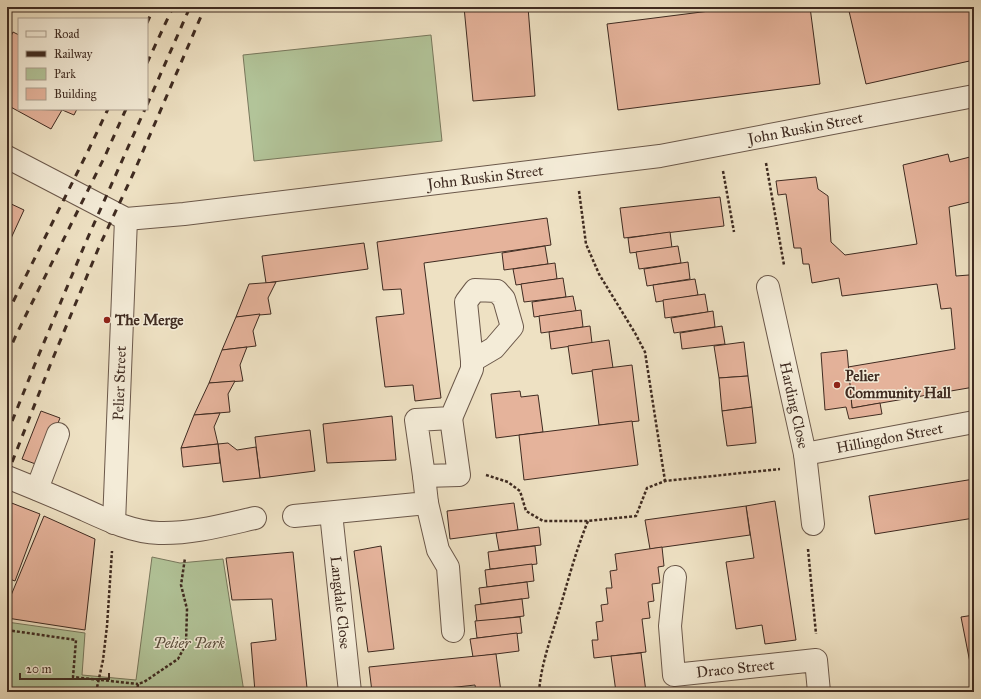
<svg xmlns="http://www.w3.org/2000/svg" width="981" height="699" viewBox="0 0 981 699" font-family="'IM FELL Great Primer',serif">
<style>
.green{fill:#b2c499;stroke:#78785d}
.building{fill:#e5b39b;stroke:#3f2b21}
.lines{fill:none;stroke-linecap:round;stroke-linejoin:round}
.minor-casing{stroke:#6b584a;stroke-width:24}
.path{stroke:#3f2b21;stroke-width:2.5;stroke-dasharray:3 2;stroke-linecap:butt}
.minor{stroke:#f4ecd8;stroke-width:22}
.rail{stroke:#3f2b21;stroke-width:3;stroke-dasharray:7 7;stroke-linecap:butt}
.poi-dot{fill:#8f2418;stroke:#f4ecd8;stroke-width:1.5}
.labels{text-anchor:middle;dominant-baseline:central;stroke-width:3;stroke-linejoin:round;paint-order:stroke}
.street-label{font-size:15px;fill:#3f2b21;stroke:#f4ecd8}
.poi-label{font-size:15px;font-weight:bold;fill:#3f2b21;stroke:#f4ecd8;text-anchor:start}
.park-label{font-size:15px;font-style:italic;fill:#5c513f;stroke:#f4ecd8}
</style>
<rect width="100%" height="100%" fill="#eee1c3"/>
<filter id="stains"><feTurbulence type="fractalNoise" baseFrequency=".005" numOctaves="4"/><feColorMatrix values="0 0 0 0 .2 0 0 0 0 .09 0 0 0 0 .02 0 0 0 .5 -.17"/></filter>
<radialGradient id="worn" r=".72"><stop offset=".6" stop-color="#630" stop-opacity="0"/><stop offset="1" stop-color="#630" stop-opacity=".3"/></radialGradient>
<g class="green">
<polygon points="431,35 442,141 254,161 243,55"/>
<polygon points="152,557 180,563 223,559 244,692 7,692 7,622 85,633 82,675 136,680"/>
</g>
<g class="building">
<polygon points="464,7 528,7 535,96 473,101"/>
<polygon points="741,7 810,7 820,84 618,110 607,24"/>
<polygon points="868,7 974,7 974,60 866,84 849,11"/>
<polygon points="13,32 19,35 19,109 62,110 51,129 7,105 7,44"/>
<polygon points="60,109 77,109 74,115"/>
<polygon points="948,154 950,162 974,156 974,201 949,207 956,276 969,275 974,279 974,387 852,408 848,367 955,349 951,308 941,309 937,284 842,296 839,278 812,283 809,264 803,264 801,248 794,248 786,194 778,195 776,181 816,177 818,189 828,196 831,242 845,255 917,244 903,165"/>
<polygon points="720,197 724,226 624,238 620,208"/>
<polygon points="7,202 24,210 7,247"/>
<polygon points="547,218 551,245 424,263 441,398 415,401 413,385 385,387 376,317 404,314 401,289 383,290 377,242"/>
<polygon points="670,232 672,248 630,253 628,238"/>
<polygon points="364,243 368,269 266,283 262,256"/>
<polygon points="545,246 548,264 504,270 502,253"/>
<polygon points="678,246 681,263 639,269 636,252"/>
<polygon points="688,262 690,279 647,286 644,269"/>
<polygon points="555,263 557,279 516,285 513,269"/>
<polygon points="563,278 566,297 524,302 521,284"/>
<polygon points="695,279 698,295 656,302 653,285"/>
<polygon points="276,282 268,298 271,314 236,317 249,284"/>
<polygon points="705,294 708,312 665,318 663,300"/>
<polygon points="573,296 576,311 534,317 532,302"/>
<polygon points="581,310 583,327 541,333 539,316"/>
<polygon points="713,311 715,327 674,333 671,318"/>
<polygon points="260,314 253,331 256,346 222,350 236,317"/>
<polygon points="590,326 592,343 551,349 549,332"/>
<polygon points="722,326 725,344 682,349 680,333"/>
<polygon points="609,340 613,368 572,374 568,346"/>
<polygon points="744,342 748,376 719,378 714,346"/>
<polygon points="247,347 240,365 243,381 209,383 222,350"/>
<polygon points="847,350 852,408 880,403 882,414 849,419 846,407 825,410 821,353"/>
<polygon points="632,365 639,421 599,425 592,370"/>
<polygon points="748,376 752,407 722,411 719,378"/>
<polygon points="235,381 228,394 230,412 194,415 209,383"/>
<polygon points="520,391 521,397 538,395 543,432 496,438 491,394"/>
<polygon points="752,407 756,443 727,446 722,411"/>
<polygon points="41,411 60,418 41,466 22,459"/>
<polygon points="220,413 214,427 218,444 181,448 194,415"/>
<polygon points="392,416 396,460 327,463 323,424"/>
<polygon points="632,421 638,465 524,480 519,435"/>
<polygon points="310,430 315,471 260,478 255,437"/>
<polygon points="228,443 237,450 256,447 260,478 223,482 218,444"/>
<polygon points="218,444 220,463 183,467 181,448"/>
<polygon points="974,479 974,518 875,534 869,496"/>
<polygon points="775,501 796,640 765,644 762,625 736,629 726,562 754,558 746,506"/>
<polygon points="9,502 40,514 15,581 7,578 7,507"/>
<polygon points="514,503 518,530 450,539 447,511"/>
<polygon points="746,506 750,535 650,549 645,520"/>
<polygon points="44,516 95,539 85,630 7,618 7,605"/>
<polygon points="539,527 541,545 499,550 496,533"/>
<polygon points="381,546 394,649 368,652 354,551"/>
<polygon points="535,546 537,564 490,569 488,552"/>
<polygon points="662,547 664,566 658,567 660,583 652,584 654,601 648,602 650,618 642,619 646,652 594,658 592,640 598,640 596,622 603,621 601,605 608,604 606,588 612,588 610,571 617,570 615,554"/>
<polygon points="293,552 307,688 284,691 284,692 255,692 251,643 276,640 272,599 232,600 226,558"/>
<polygon points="532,564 534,581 487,587 485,570"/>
<polygon points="527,582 529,598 481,604 479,588"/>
<polygon points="522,599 524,616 477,622 475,605"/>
<polygon points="974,615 974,683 961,617"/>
<polygon points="520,617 522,633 477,638 475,621"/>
<polygon points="517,633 519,651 473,657 470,639"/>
<polygon points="641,653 646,692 616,692 611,656"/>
<polygon points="496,654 501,692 476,692 475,685 412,692 372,692 369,667"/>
</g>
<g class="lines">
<g class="minor-casing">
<g id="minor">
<path id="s1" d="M 7,157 L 126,219 L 184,214 L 660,156 L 974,96"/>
<path id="s2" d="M 768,287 L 805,454 L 813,524"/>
<path id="s3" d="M 805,454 L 974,422"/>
<polyline points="424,476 459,475 451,418"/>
<path d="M 7,477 C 32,487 58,498 83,509 C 107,520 132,532 159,533 C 191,534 224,525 255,518"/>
<polyline points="37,489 58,434"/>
<polyline points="427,503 438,550 448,567 453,631"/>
<path id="s4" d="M 331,513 L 350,692"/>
<polyline points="294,516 427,503 424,476 416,420 451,418 472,369 472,361 466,302 475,290 497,291 504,299 512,327 494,348 472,361"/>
<path id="s5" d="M 114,523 L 126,219"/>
<path id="s6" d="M 675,577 L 670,626 L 674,675 L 816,660 L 819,692"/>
</g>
</g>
<g class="path">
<polyline points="766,163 784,265"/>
<polyline points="723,171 734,232"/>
<polyline points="579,191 586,244 599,274 635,333 645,352 665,481"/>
<polyline points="486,475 508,482 520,491 526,511 543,521 588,521 636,516 647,488 665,481 780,469"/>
<polyline points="808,549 816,634"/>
<polyline points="7,630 76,640 73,677 138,684"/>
<polyline points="96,692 103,660 107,626 112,551"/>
<polyline points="137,692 138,684 144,682 178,659 186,644 187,609 181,585 185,558"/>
<path d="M 539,692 C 541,664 551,638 559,611 C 568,581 576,550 588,521"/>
</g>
<use href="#minor" class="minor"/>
<g class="rail">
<polyline points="147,23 154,7"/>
<polyline points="147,63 173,7"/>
<polyline points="147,105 190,7"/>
<polyline points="7,314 89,149 108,109"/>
<polyline points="7,355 17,333 105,156 126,109"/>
<polyline points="7,434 35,364 85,244 145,109"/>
<polyline points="7,475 51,363 99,247 134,172 205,7"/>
</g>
</g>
<g class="poi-dot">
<circle cx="107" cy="320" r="4"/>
<circle cx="837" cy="385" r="4"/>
</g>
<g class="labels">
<g class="street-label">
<text stroke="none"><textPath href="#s1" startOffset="820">John Ruskin Street</textPath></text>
<text stroke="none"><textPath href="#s1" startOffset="496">John Ruskin Street</textPath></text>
<text stroke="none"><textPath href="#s5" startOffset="140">Pelier Street</textPath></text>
<text stroke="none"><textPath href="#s2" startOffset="121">Harding Close</textPath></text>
<text stroke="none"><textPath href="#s3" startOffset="86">Hillingdon Street</textPath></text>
<text stroke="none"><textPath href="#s4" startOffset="90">Langdale Close</textPath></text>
<text stroke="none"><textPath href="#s6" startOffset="160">Draco Street</textPath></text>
</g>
<g class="poi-label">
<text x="115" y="320">The Merge</text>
<text x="845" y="376">Pelier<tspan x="845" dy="17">Community Hall</tspan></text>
</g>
<g class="park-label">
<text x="189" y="643">Pelier Park</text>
</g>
</g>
<rect width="981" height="699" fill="none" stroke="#eee1c3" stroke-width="24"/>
<rect x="8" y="8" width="965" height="683" fill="none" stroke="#3f2b21" stroke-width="2"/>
<rect x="12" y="12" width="957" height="675" fill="none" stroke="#3f2b21"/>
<rect x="18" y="18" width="130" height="92" fill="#f4ecd8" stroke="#ac9f8f"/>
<rect x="26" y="31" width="20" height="6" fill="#f4ecd8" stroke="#ac9f8f"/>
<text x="54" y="38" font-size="12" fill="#3f2b21">Road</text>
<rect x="26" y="51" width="20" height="6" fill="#3f2b21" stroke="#ac9f8f"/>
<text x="54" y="58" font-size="12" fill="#3f2b21">Railway</text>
<rect x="26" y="68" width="20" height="12" fill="#b2c499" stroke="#ac9f8f"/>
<text x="54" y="78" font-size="12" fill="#3f2b21">Park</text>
<rect x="26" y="88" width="20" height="12" fill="#e5b39b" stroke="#ac9f8f"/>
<text x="54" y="98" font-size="12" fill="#3f2b21">Building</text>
<path d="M20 673v6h89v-6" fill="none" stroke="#3f2b21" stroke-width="2"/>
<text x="26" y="673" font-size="12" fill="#3f2b21" stroke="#f4ecd8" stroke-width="3" paint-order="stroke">20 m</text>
<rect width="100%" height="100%" filter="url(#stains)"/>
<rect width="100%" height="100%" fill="url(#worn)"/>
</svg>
